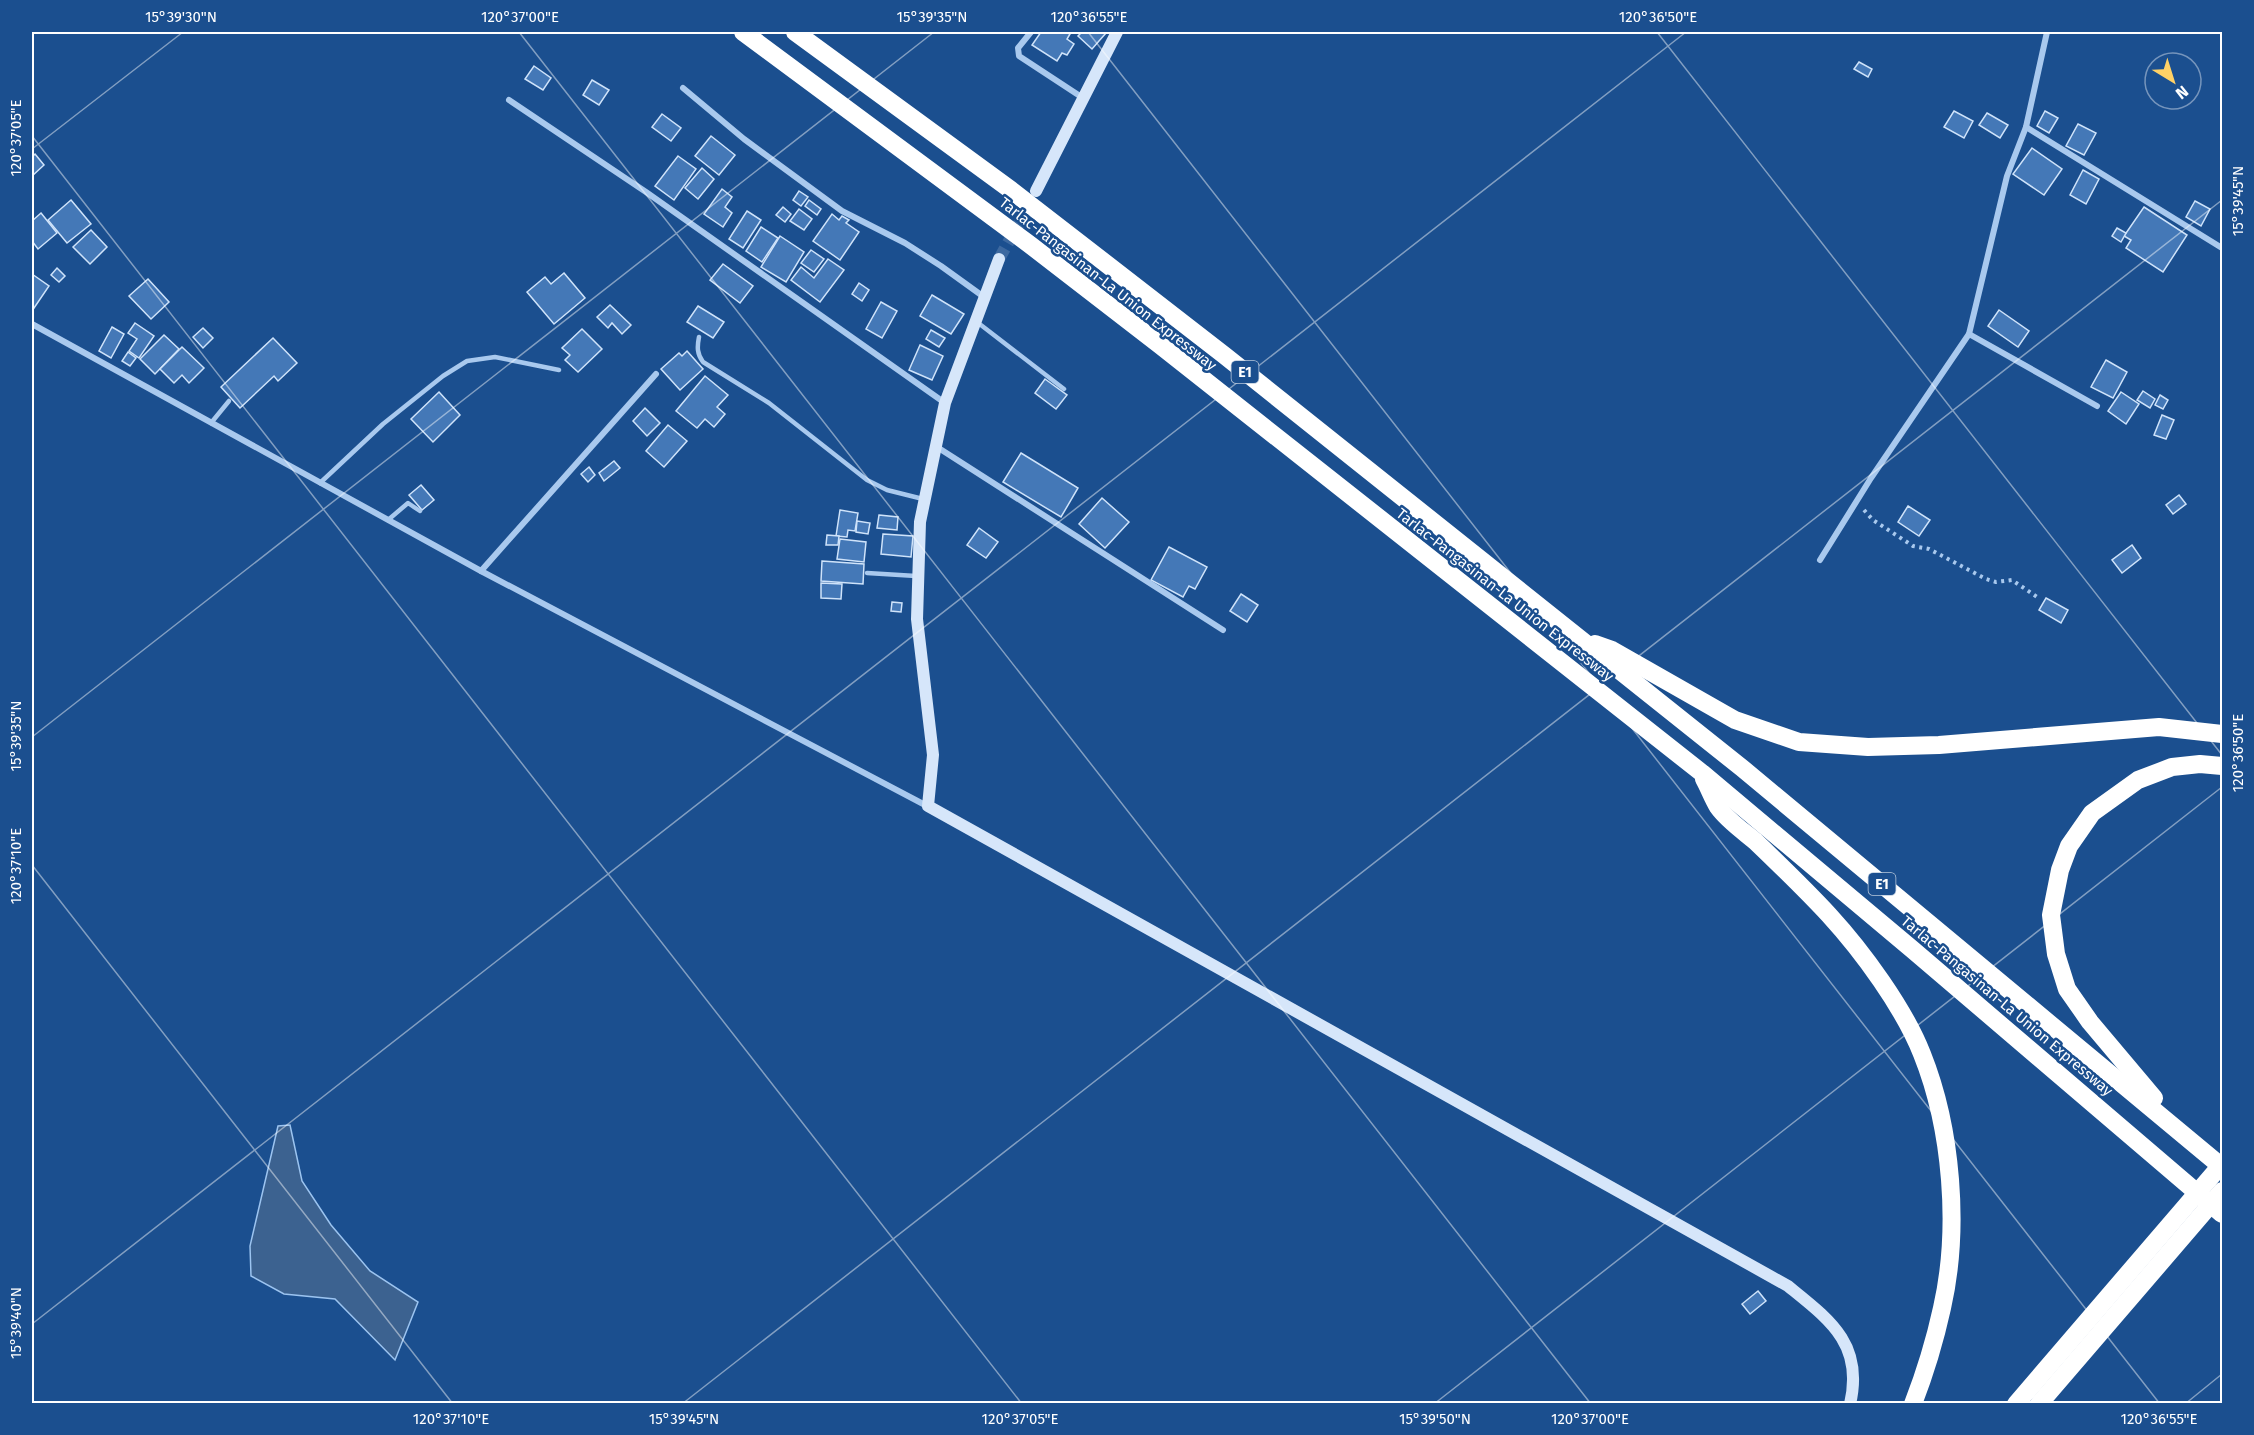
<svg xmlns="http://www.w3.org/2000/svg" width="2254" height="1435" viewBox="0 0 2254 1435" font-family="'Fira Sans',sans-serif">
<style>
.water{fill:#3c6290;stroke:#9cc4f0;stroke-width:1.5}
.building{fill:#4478b7;stroke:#cfe3fa;stroke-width:1.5}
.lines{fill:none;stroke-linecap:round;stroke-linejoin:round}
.secondary-tunnel{stroke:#3d69a0;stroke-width:12;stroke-dasharray:12 6;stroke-linecap:butt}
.path{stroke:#a9c9ee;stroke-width:4;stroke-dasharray:3 4.5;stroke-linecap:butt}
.lane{stroke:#a9c9ee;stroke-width:4.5}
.street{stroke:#a9c9ee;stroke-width:6}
.secondary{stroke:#d6e6fa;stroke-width:12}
.highway{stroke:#fff;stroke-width:18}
.ticks{fill:none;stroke:#fff;stroke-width:1.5;stroke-opacity:0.45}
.labels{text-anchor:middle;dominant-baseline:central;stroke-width:5;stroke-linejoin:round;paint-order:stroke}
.shield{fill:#1b4f8f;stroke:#bbcadd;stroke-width:1.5}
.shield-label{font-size:14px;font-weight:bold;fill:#fff}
.street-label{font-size:15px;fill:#fff;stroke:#1b4f8f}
.neatline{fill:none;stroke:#fff;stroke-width:2}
.ticks-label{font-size:15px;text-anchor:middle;fill:#fff}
</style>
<rect width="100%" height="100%" fill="#1b4f8f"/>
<polygon class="water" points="290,1125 302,1181 331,1225 370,1271 418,1302 395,1360 335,1299 284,1294 251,1276 250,1246 278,1126"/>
<g class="building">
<polygon points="1041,32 1066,32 1070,34 1067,39 1074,44 1067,55 1062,53 1057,61 1032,45"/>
<polygon points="1082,32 1105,32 1106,33 1092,49 1078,36"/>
<polygon points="1859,62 1872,69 1868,77 1854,69"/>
<polygon points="534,66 551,78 543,90 525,79"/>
<polygon points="592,80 609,90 599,105 583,95"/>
<polygon points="1954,111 1973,121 1964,138 1944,127"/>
<polygon points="2045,111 2058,118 2049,133 2037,126"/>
<polygon points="1987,113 2008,125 2000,138 1979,125"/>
<polygon points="662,114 681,128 671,141 652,127"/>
<polygon points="2078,124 2096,133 2084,155 2066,146"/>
<polygon points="711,136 735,155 719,175 695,156"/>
<polygon points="2032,148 2062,169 2044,195 2013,174"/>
<polygon points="35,154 44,165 32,176 32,157"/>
<polygon points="678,156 696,169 674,200 655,186"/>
<polygon points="702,168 714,179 698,199 685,188"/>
<polygon points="2083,170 2099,179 2086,204 2070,195"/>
<polygon points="722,189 732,197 725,207 732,213 723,227 704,214"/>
<polygon points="799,191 808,197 801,206 793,200"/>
<polygon points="71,200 91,224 67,243 48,220"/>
<polygon points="809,200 821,209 817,215 805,206"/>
<polygon points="2195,201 2210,209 2201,226 2186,217"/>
<polygon points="783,207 791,214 785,222 776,215"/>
<polygon points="2144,207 2187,235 2163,272 2126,248 2131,240 2124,236"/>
<polygon points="799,209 812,219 804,230 790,221"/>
<polygon points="747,211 761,220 743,248 729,239"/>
<polygon points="41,213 57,233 38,249 32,241 32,221"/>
<polygon points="832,214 839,220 842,216 849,220 846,223 859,232 840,260 813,241"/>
<polygon points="761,227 778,238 762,262 746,251"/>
<polygon points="2117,228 2126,233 2121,242 2112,236"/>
<polygon points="91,230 107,247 90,264 73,247"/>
<polygon points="780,236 804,252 786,282 761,267"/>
<polygon points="811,250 824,259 814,272 801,263"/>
<polygon points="828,259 844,270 820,302 791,280 801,267 814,278"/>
<polygon points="723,264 753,286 740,303 710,280"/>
<polygon points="57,268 65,276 59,282 51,275"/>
<polygon points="564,273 585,298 554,324 527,292 545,277 551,284"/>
<polygon points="32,274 49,286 34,308 32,306"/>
<polygon points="148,279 169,302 151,319 129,296"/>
<polygon points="859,283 869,290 862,301 852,294"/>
<polygon points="932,295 964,314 951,334 920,316"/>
<polygon points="881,302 897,311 882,338 866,329"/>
<polygon points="610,305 631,325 622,334 612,323 608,328 597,317"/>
<polygon points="698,306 724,322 713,338 687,322"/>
<polygon points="1999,310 2029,331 2018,347 1988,326"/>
<polygon points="135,323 154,336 139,358 129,351 137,339 128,333"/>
<polygon points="112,327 124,334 111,358 99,351"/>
<polygon points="203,328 213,338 203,348 193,337"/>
<polygon points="582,329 602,349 578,372 565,360 570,355 562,348"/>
<polygon points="931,330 945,338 939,347 926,339"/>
<polygon points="164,335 179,349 155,374 140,359"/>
<polygon points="273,338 297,363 278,381 274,376 240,408 221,387"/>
<polygon points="920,345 943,356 932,380 909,370"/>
<polygon points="182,347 204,368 189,383 182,375 174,383 160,369"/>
<polygon points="687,351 703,369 680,390 661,369 679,353 682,356"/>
<polygon points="128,352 136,358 130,366 122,361"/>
<polygon points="2106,360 2127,372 2113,398 2091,387"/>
<polygon points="705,376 728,395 717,407 725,414 714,427 705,419 697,428 676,411"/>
<polygon points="1045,379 1067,395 1056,409 1035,393"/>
<polygon points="2143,391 2155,399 2150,408 2137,400"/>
<polygon points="439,392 460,415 433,442 411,419"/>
<polygon points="2121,392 2139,404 2126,424 2108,411"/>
<polygon points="2160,395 2168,400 2163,409 2155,405"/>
<polygon points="645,408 660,423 647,436 633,421"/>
<polygon points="2162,415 2174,420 2166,439 2154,435"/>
<polygon points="668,425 687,441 664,467 646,451"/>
<polygon points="1021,453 1078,488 1061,517 1003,482"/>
<polygon points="614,461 620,468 604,481 599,473"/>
<polygon points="589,467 595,475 588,482 581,474"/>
<polygon points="421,485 434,500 422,510 409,495"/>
<polygon points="2179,495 2186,504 2173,514 2166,505"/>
<polygon points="1102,498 1129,522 1105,548 1079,524"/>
<polygon points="1908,506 1930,520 1919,536 1898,522"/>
<polygon points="840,510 858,513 855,531 848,530 847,537 836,536"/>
<polygon points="879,515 898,517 897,530 877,528"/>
<polygon points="857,521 870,523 868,534 856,532"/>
<polygon points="979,528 998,542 986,558 967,545"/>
<polygon points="883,534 913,536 911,557 881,554"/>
<polygon points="827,535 839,536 838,545 826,545"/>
<polygon points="840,539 866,542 864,562 837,559"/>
<polygon points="2132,545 2141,558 2122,573 2112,560"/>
<polygon points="1169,547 1207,567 1195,589 1189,586 1183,597 1151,580"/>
<polygon points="822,561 864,564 863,584 821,581"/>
<polygon points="821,583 842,584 841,599 821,598"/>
<polygon points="1241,594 1258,605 1247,622 1230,611"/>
<polygon points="2046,598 2068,610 2061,623 2039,610"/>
<polygon points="892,602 902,603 901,612 891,611"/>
<polygon points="1758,1291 1766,1301 1750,1314 1742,1304"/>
</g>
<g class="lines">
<polyline class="secondary-tunnel" points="999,259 1032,200"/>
<polyline class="path" points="1864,510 1873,520 1913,546 1929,549 1986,579 1996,582 2012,580 2040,599"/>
<g class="lane">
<polyline points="977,322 1064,389"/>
<path d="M 699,337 C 697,347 697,354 703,362 L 769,403 L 867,480 L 887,490 L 923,499"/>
<polyline points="211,423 229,401"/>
<polyline points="320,483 383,424 443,376 467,361 495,357 559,370"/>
<polyline points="388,520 408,503 420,511"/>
<polyline points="867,573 916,576"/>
</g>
<g class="street">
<polyline points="1031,32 1018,48 1019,56 1083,98"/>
<polyline points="683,88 744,139 842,211 905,243 941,266 984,297"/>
<polyline points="509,100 646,192 945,403"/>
<polyline points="2026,127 2222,248"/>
<polyline points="32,324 481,571 927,806"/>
<polyline points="1969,334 2097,406"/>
<polyline points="937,447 1223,630"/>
<polyline points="1820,560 1871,478 1969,334 2007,176 2026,127 2047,32"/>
<polyline points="481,571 656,374"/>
</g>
<g class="secondary">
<polyline points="1036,191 1117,32"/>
<path d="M 999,259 L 945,403 L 920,522 L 917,619 L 933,755 L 928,806 L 1788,1286 C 1830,1320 1864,1344 1850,1404"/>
</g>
<g class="highway">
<polyline points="743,32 1029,244 1160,345 1702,773 1913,950 2222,1214"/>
<polyline points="795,32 1011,190 1224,355 1742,768 2222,1167"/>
<polyline points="1595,644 1612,650 1735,720 1799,742 1868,747 1939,745 2159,727 2222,734"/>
<path d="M 1704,779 C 1709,788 1713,799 1718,807 C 1727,820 1743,831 1755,841 C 1780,865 1805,889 1829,915 C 1862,951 1904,1008 1922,1054 C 1952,1129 1960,1229 1942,1308 C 1935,1340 1925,1373 1913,1404"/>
<polyline points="2154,1098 2090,1022 2067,989 2056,954 2051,915 2060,870 2069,846 2092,813 2138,780 2172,767 2200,764 2222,766"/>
<polyline points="2016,1404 2222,1164"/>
<polyline points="2039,1404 2222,1191"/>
</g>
</g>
<path class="ticks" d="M 519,32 L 1591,1404M 1088,32 L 2160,1404M 1657,32 L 2222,755M 32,136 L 1022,1404M 32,149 L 183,32M 32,737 L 934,32M 32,865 L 453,1404M 32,1324 L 1686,32M 682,1404 L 2222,200M 1434,1404 L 2222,787M 2185,1404 L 2222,1374"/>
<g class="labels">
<g class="shield">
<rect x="1231.5" y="361" width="27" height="22" rx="4.5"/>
<rect x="1868.5" y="873" width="27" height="22" rx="4.5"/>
</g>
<g class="shield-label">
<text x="1245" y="372">E1</text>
<text x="1882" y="884">E1</text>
</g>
<g class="street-label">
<text transform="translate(1108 284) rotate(38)">Tarlac-Pangasinan-La Union Expressway</text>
<text transform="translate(1505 595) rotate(38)">Tarlac-Pangasinan-La Union Expressway</text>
<text transform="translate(2007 1006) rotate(40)">Tarlac-Pangasinan-La Union Expressway</text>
</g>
</g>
<rect width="2254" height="1435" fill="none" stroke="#1b4f8f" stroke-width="66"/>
<g transform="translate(2173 81) rotate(142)"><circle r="28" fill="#1b4f8f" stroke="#7695bc" stroke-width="1.5"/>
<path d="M0-4.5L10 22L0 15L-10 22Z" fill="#ffd166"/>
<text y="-9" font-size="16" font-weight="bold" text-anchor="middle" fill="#ffffff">N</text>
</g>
<rect x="33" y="33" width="2188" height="1369" class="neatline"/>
<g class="ticks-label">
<text x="181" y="22">15°39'30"N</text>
<text x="520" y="22">120°37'00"E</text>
<text x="932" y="22">15°39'35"N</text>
<text x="1089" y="22">120°36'55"E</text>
<text x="1658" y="22">120°36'50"E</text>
<text transform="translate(16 138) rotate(-90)" y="5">120°37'05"E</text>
<text transform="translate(2238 201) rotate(-90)" y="5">15°39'45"N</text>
<text transform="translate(16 736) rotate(-90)" y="5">15°39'35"N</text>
<text transform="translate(2238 753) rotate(-90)" y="5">120°36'50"E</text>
<text transform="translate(16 866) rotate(-90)" y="5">120°37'10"E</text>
<text transform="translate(16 1323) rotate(-90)" y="5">15°39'40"N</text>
<text x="451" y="1424">120°37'10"E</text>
<text x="684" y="1424">15°39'45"N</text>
<text x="1020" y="1424">120°37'05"E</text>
<text x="1435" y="1424">15°39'50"N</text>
<text x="1590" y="1424">120°37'00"E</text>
<text x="2159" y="1424">120°36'55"E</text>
</g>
</svg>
